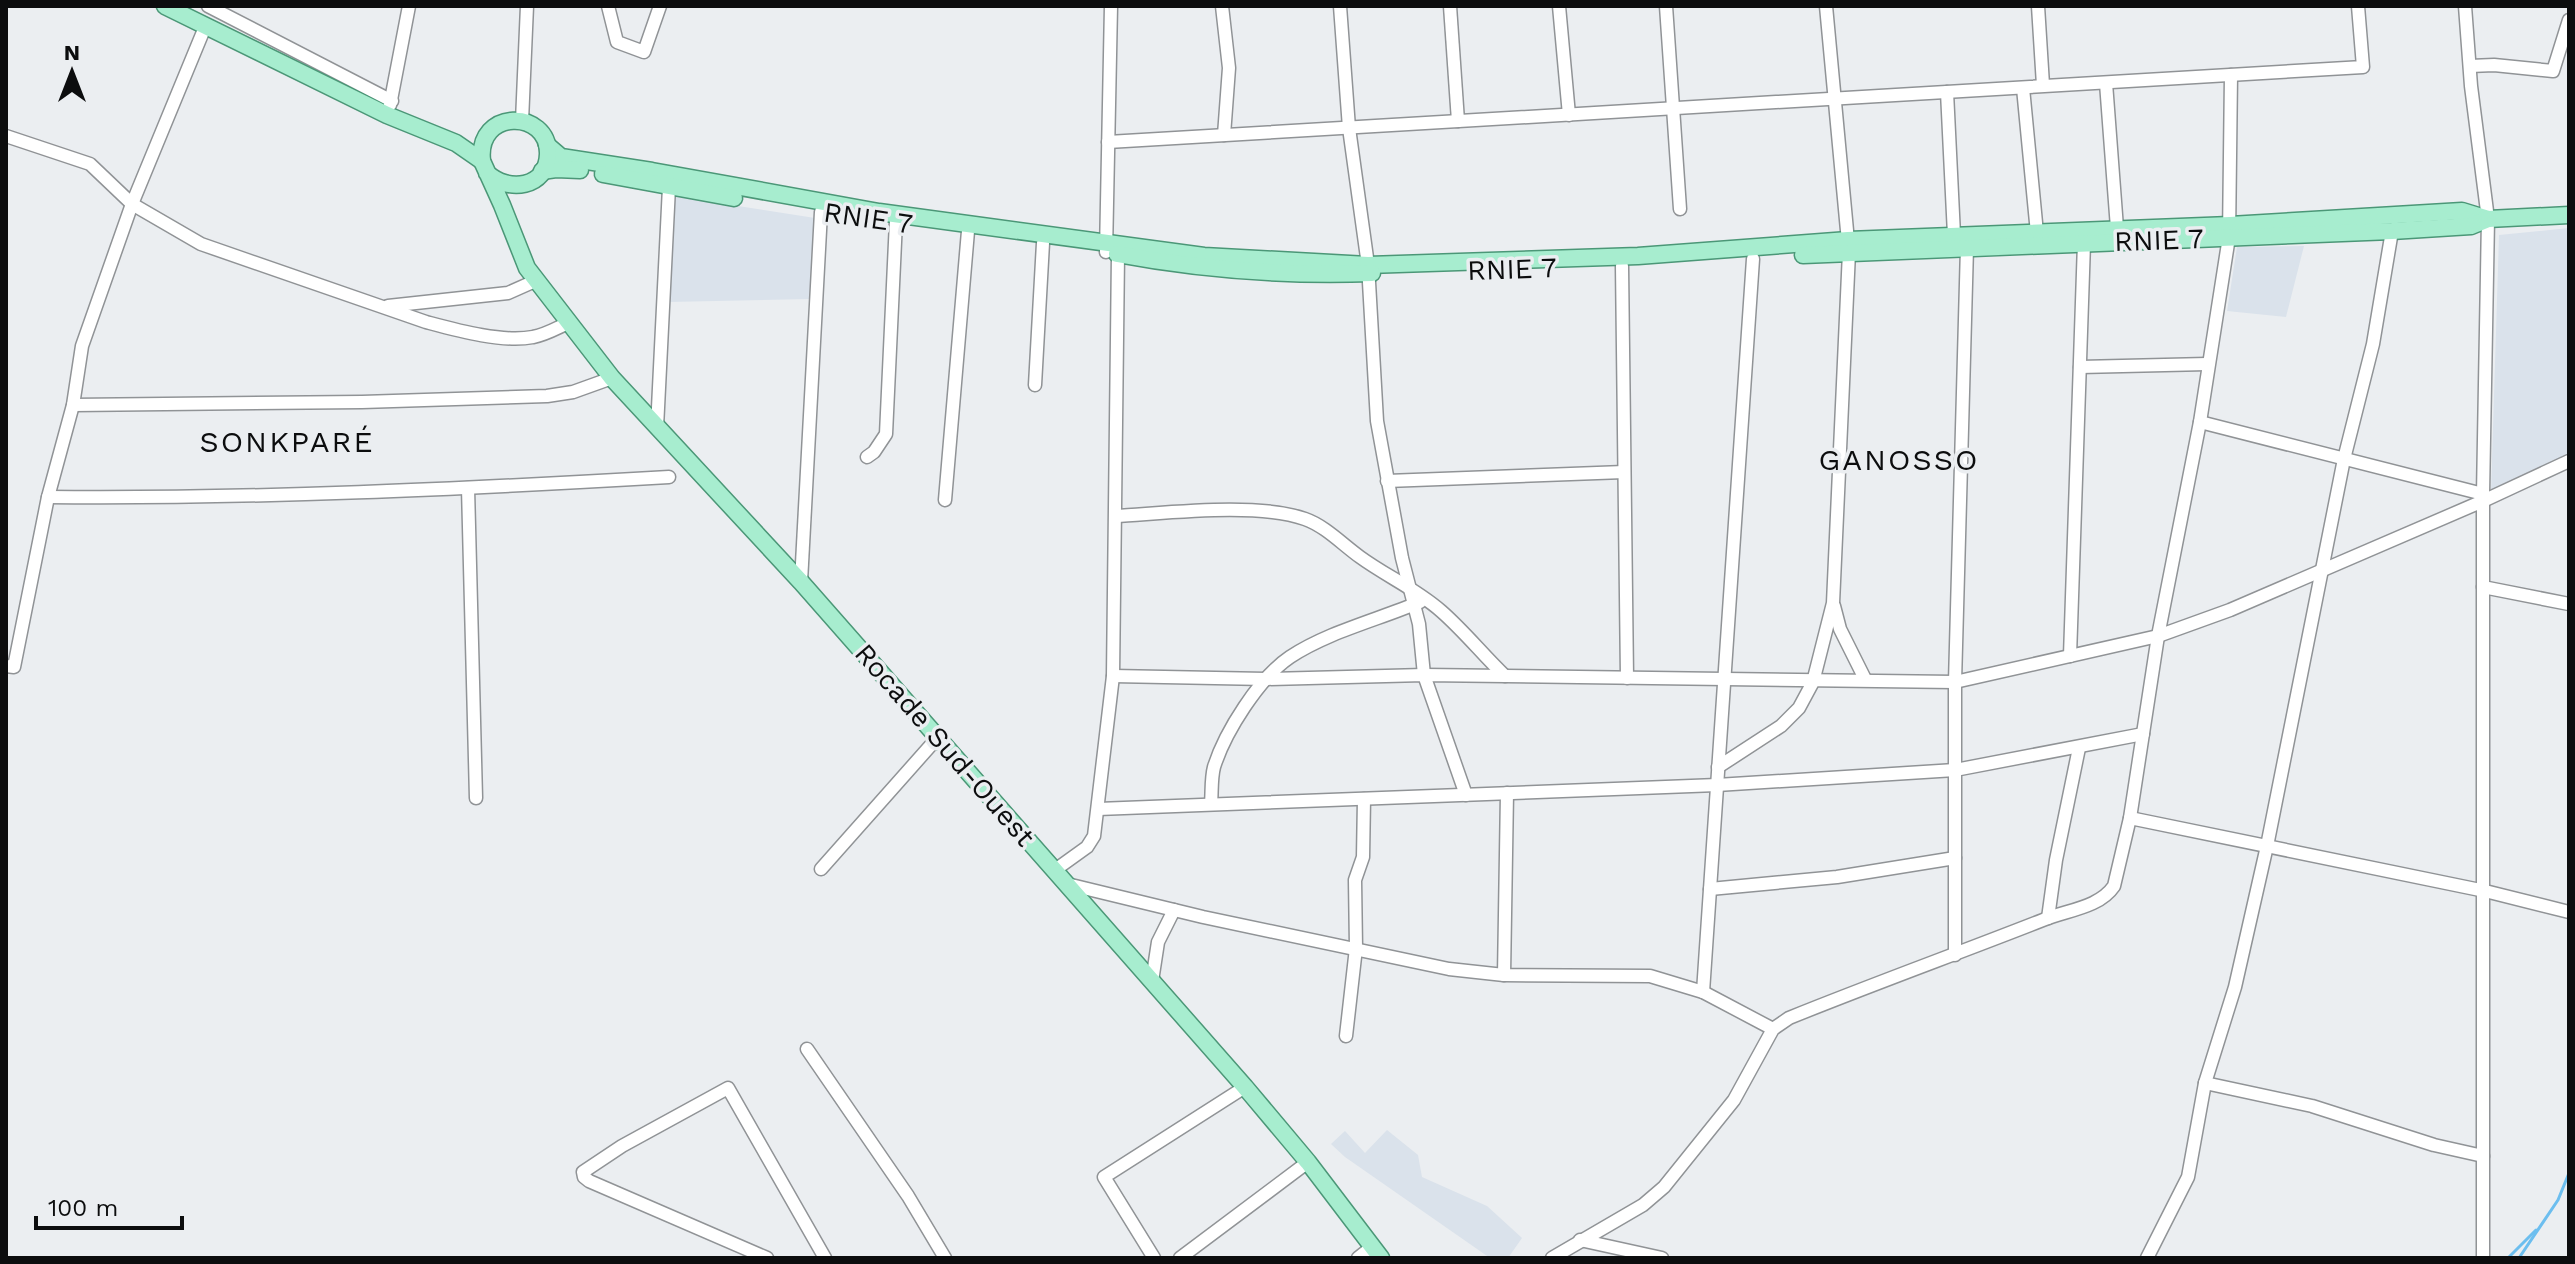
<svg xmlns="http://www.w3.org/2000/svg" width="2575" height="1264" viewBox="0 0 2575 1264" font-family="'Work Sans',sans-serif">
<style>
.built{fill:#dae2eb}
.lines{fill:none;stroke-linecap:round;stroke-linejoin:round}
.stream{stroke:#6cbeef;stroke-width:3}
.minor-casing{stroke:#909396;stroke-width:15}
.major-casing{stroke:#4b9777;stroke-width:19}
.minor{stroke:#fff;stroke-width:12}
.major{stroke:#a7edcf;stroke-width:16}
.labels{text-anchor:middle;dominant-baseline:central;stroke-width:7;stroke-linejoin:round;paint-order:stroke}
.street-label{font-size:28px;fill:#0c0d0e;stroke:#ebeef1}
.neighbourhood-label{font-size:30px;letter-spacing:2px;fill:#0c0d0e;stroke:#ebeef1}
</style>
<rect width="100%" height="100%" fill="#ebeef1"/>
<g class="built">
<polygon points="673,196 815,218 810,299 668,302"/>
<polygon points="2569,228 2569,454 2491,491 2499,235"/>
<polygon points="2304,246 2286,317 2227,311 2237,247"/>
<polygon points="1387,1130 1418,1155 1422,1177 1487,1206 1522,1238 1508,1258 1490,1258 1345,1157 1331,1144 1345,1131 1365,1153"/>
</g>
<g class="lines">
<g class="stream">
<polyline points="2508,1258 2536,1230"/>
<polyline points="2519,1258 2558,1200 2569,1173"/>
</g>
<g class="minor-casing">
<g id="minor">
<polyline points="208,6 392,101"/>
<polyline points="608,6 617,42 644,52 660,6"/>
<polyline points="1222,6 1229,68 1224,135"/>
<polyline points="1340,6 1349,128 1368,265 1377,421 1402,558 1419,624 1424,675 1466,795"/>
<polyline points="1450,6 1458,121"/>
<polyline points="1559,6 1569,115"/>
<polyline points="1666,6 1680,209"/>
<polyline points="2038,6 2043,85"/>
<polyline points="2465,6 2471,86 2488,219 2483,494 2483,1258"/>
<polyline points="2470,66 2494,65 2553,71 2569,20"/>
<polyline points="2106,83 2117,228"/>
<polyline points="2023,88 2037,233"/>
<polyline points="1947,92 1954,235"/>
<polyline points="390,105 409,6"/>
<polyline points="522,121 527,6"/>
<path d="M 6,136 L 90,164 L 132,204 L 201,244 L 426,322 C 456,330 502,343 533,337 C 545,335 557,328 568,323"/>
<polyline points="1108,142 2363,67 2358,6"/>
<polyline points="1106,252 1111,6"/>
<polyline points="1622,266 1627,678"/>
<polyline points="388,306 508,293 535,281"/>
<polyline points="2080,367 2207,364"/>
<polyline points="1035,385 1043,243"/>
<polyline points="73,405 362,402 547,396 573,392 612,378"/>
<polyline points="2200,422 2483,494"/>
<polyline points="657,428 669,187"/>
<polyline points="867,457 874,452 886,434 896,221"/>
<polyline points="1387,481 1624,472"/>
<polyline points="468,488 476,798"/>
<path d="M 48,497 C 255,499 462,489 669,477"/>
<polyline points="945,500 968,231"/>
<path d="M 1116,516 C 1168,513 1257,502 1305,519 C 1325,526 1342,544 1360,557 C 1386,576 1416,589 1441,611 C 1464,631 1483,655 1505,676"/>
<polyline points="801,582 821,212"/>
<polyline points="2483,587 2569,604"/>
<polyline points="1834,606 1840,629 1865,679"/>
<polyline points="2070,656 2084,243"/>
<polyline points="6,666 14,667 48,497 73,405 82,346 132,204 205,27"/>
<polyline points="1113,676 1266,679 1424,675 1955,682 2158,636 2230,610 2483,501 2569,461"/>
<polyline points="1718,767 1781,726 1799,708 1813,682 1833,603 1849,252 1826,6"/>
<path d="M 1211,804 C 1212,792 1211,778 1214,767 C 1225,732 1259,678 1290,657 C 1328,632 1377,620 1420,602"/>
<polyline points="1098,809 1717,785 1955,770 2143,734"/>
<polyline points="2130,818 2485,891 2569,912"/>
<polyline points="821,869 939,736"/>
<polyline points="1055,870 1087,847 1094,836 1113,676 1118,254"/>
<polyline points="1067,884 1203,917 1449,969 1504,975 1650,976 1703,992 1773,1029"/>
<polyline points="1710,889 1837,877 1955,858"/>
<polyline points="2048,918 2056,860 2079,748"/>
<polyline points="1955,955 1955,682 1967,247"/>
<polyline points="1504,975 1507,793"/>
<polyline points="1152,981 1158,942 1174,910"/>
<polyline points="1703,992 1753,259"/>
<polyline points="1346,1036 1356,948 1355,880 1363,857 1364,799"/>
<polyline points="807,1049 908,1196 945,1258"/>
<polyline points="2205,1083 2312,1106 2434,1145 2483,1156"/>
<polyline points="1580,1240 1662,1258"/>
<polyline points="767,1258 589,1181 584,1177 583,1172 622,1146 728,1088 825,1258"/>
<polyline points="1154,1258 1104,1177 1245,1087"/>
<polyline points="1180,1258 1308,1162"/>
<polyline points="1358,1258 1372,1247"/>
<path d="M 1552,1258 L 1643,1205 L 1664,1187 L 1734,1100 L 1773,1029 L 1789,1018 C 1873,984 1959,953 2043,920 C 2067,910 2099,908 2114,886 L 2130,818 L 2158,636 L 2200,422 L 2229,237 L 2231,75"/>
<polyline points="2147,1258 2188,1177 2205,1083 2235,987 2267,846 2344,459 2373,344 2392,231"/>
</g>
</g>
<g class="major-casing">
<g id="major">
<polyline points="165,6 387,115 456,143 482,161"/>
<polyline points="547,145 561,157 652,171 879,212 1204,256 1368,265 1638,256 1848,240 2230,225 2462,211 2488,219 2569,215"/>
<polyline points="542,171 556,169 580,170"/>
<path d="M 487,173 C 508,193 547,188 548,154 C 549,109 476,108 482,161 L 502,205 L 527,268 L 612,378 L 801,582 L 1245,1087 L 1308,1162 L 1381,1258"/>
<polyline points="603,174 734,198"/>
<path d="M 1117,254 C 1202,270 1286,276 1372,273"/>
<polyline points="1803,255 2392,231 2471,226 2488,219"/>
</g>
</g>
<use href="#minor" class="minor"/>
<use href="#major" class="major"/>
</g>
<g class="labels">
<g class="street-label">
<text transform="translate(868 218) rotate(8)">RNIE 7</text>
<text transform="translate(2159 240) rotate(-2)">RNIE 7</text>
<text transform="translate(1512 269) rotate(-2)">RNIE 7</text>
<text transform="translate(945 745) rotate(49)">Rocade Sud-Ouest</text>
</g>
<g class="neighbourhood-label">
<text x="287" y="441">SONKPARÉ</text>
<text x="1899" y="459">GANOSSO</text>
</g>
</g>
<rect width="2575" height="1264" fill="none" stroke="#0c0d0e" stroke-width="16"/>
<g transform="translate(72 72)" stroke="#ebeef1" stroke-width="6" paint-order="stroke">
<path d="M0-6L14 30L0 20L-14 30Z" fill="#0c0d0e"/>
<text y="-12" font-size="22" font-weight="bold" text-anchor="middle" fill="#0c0d0e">N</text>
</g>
<path d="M36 1216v12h146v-12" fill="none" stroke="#0c0d0e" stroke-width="4"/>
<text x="48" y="1216" font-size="24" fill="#0c0d0e" stroke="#ebeef1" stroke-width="6" paint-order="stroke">100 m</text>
</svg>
